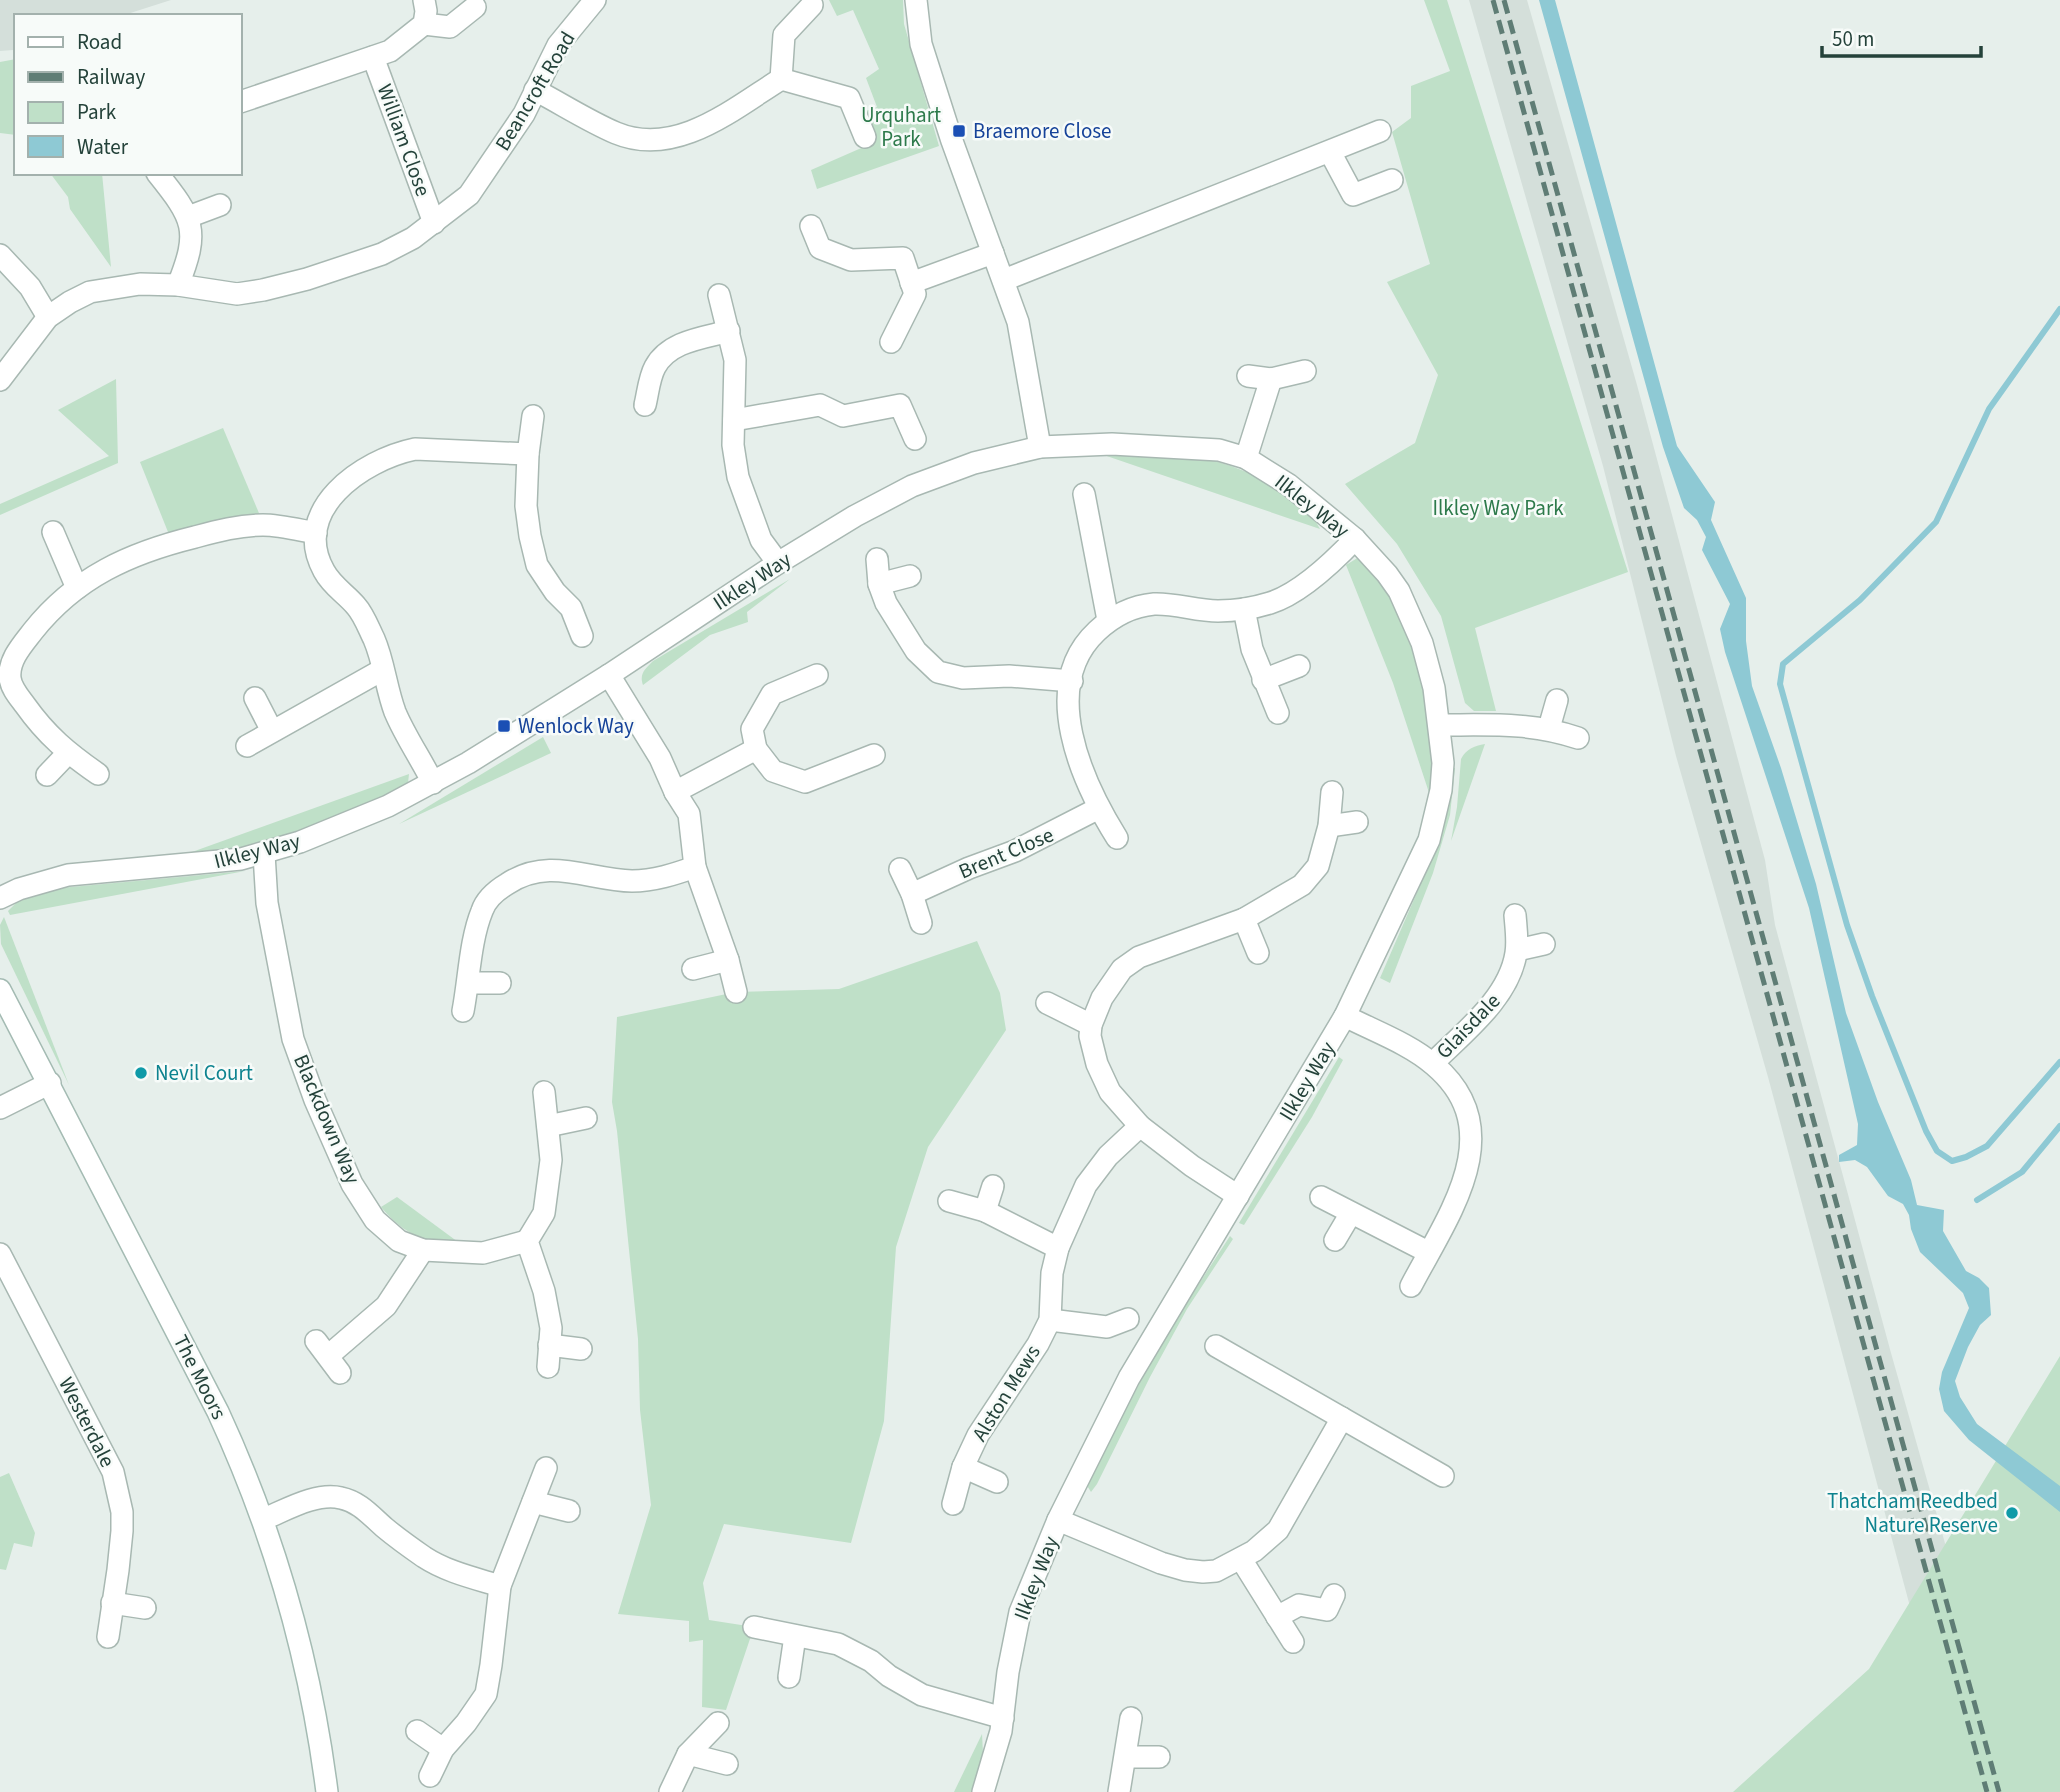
<svg xmlns="http://www.w3.org/2000/svg" width="2060" height="1792" viewBox="0 0 2060 1792" font-family="'Source Sans 3',sans-serif">
<style>
.built{fill:#d4dfda}
.green{fill:#bfe0c8}
.water{fill:#8ec9d4}
.lines{fill:none;stroke-linecap:round;stroke-linejoin:round}
.stream{stroke:#8ec9d4;stroke-width:6}
.street-casing{stroke:#a8b8b2;stroke-width:24}
.secondary-casing{stroke:#a4bbb3;stroke-width:24}
.street{stroke:#fff;stroke-width:21}
.secondary{stroke:#fff;stroke-width:21}
.rail{stroke:#5f7d75;stroke-width:5;stroke-dasharray:14 7;stroke-linecap:butt}
.transit-dot{fill:#1a4fb4;stroke:#f7fbf9;stroke-width:2.5}
.culture-dot{fill:#0f9aa8;stroke:#f7fbf9;stroke-width:2.5}
.labels{text-anchor:middle;dominant-baseline:central;stroke-width:5;stroke-linejoin:round;paint-order:stroke}
.street-label{font-size:21px;fill:#24423a;stroke:#f7fbf9}
.park-label{font-size:21px;fill:#2d7a4b;stroke:#f7fbf9}
.transit-label{font-size:21px;fill:#164399;stroke:#f7fbf9;text-anchor:start}
.culture-label{font-size:21px;fill:#0d838f;stroke:#f7fbf9;text-anchor:start}
</style>
<rect width="100%" height="100%" fill="#e6efeb"/>
<g class="built">
<polygon points="0,0 171,0 121,16 49,16 41,14 39,16 16,16 16,46 13,50 0,51"/>
<polygon points="1469,0 1527,0 1637,385 1765,860 1775,925 1891,1353 1950,1561 1938,1711 1768,1077 1676,756 1603,466"/>
</g>
<g class="green">
<polygon points="829,0 903,0 904,24 939,146 817,189 811,170 875,142 863,112 877,107 866,78 879,69 853,10 837,16"/>
<polygon points="1424,0 1447,0 1628,572 1475,628 1496,711 1474,711 1465,703 1441,616 1397,544 1345,484 1415,443 1438,375 1387,282 1430,264 1392,132 1411,118 1411,86 1450,71"/>
<polygon points="16,59 16,135 0,133 0,62"/>
<polygon points="50,173 102,173 111,267 70,209 68,197"/>
<polygon points="116,379 118,463 0,515 0,504 109,456 58,410"/>
<polygon points="223,428 264,525 172,542 140,462"/>
<polygon points="1095,452 1198,456 1231,466 1262,478 1310,511 1320,529"/>
<polygon points="1359,557 1373,559 1434,688 1436,814 1393,683 1346,565"/>
<path d="M 790,579 L 747,612 L 748,622 L 710,635 L 643,685 C 639,674 645,669 653,661 Z"/>
<polygon points="543,737 551,753 399,824"/>
<path d="M 1485,744 L 1451,841 L 1457,807 L 1461,759 C 1466,749 1474,746 1485,744 Z"/>
<polygon points="1451,768 1455,768 1450,815 1433,873 1390,983 1380,978 1428,867 1445,815"/>
<polygon points="409,774 408,783 364,811 258,846 178,857"/>
<polygon points="245,871 10,915 8,911 19,900 49,889"/>
<polygon points="4,917 69,1085 1,944 0,925"/>
<polygon points="977,941 1000,993 1006,1030 928,1147 896,1247 884,1421 851,1543 724,1524 703,1583 709,1620 754,1627 726,1710 702,1707 703,1640 689,1642 689,1621 618,1614 651,1505 640,1410 638,1339 617,1131 612,1102 617,1017 736,992 839,989"/>
<polygon points="1339,1057 1343,1060 1312,1117 1244,1225 1239,1223"/>
<path d="M 397,1197 L 458,1242 C 424,1245 402,1232 381,1207 Z"/>
<polygon points="1230,1236 1233,1239 1187,1309 1150,1377 1097,1484 1091,1492 1086,1484 1163,1339"/>
<polygon points="2060,1356 2060,1792 1733,1792 1869,1669"/>
<polygon points="9,1473 35,1533 32,1547 14,1543 6,1570 0,1569 0,1477"/>
<polygon points="982,1734 983,1753 971,1792 954,1792"/>
</g>
<polygon class="water" points="1539,0 1555,0 1677,446 1715,502 1711,520 1746,598 1746,641 1752,686 1781,768 1816,884 1846,1013 1878,1102 1911,1180 1917,1205 1944,1210 1943,1231 1966,1271 1979,1278 1989,1288 1991,1315 1980,1325 1968,1347 1955,1381 1960,1397 1977,1424 2060,1486 2060,1512 1969,1440 1944,1411 1939,1389 1942,1372 1969,1308 1963,1293 1920,1252 1911,1229 1909,1215 1903,1204 1888,1196 1867,1167 1855,1160 1839,1162 1839,1155 1857,1145 1858,1124 1809,908 1725,652 1720,629 1730,604 1702,550 1706,537 1697,520 1684,508 1663,447"/>
<g class="lines">
<g class="stream">
<polyline points="2060,309 1989,409 1936,522 1860,600 1783,664 1780,684 1847,925 1872,996 1926,1131 1937,1151 1952,1161 1966,1157 1987,1146 2060,1062"/>
<polyline points="1977,1200 2022,1172 2060,1126"/>
</g>
<g class="street-casing">
<g id="street">
<polyline points="916,0 921,44 952,141 1018,322 1040,447"/>
<polyline points="424,24 450,27 475,7"/>
<polyline points="373,57 434,223"/>
<polyline points="781,79 849,98 865,137"/>
<path d="M 535,90 C 562,104 588,121 616,133 C 676,158 733,109 781,79 L 784,35 L 812,5"/>
<polyline points="240,102 390,51 424,24 426,11 424,0"/>
<polyline points="1330,152 1353,195 1392,180"/>
<path d="M 157,173 C 194,219 200,230 178,285"/>
<polyline points="188,217 220,205"/>
<polyline points="811,226 820,248 851,260 903,258 915,294 891,342"/>
<polyline points="0,255 30,287 48,317"/>
<polyline points="1004,280 1380,131"/>
<polyline points="911,283 993,253"/>
<polyline points="719,295 735,360 733,445 738,477 761,540 778,563"/>
<polyline points="1248,376 1271,379 1305,371"/>
<polyline points="0,380 48,317 70,302 90,292 140,284 178,285 237,294 263,290 307,279 382,254 413,238 469,195 524,114 558,45 595,0"/>
<path d="M 645,405 C 648,393 649,378 655,367 C 669,341 703,338 729,331"/>
<polyline points="533,416 528,454 526,506 530,536 537,565 555,592 571,608 582,636"/>
<polyline points="734,420 820,405 843,416 900,405 915,439"/>
<polyline points="1246,458 1271,379"/>
<polyline points="1084,494 1108,620"/>
<polyline points="53,532 77,588"/>
<polyline points="877,559 879,584 886,603 916,651 938,672 963,678 1009,676 1072,681"/>
<polyline points="879,584 910,576"/>
<polyline points="1244,609 1252,649 1278,713"/>
<polyline points="609,675 660,758 675,792 689,814 695,867 728,960 736,992"/>
<polyline points="817,675 772,694 752,729 756,749 773,771 805,782 874,755"/>
<polyline points="1263,680 1299,666"/>
<polyline points="255,698 272,731"/>
<path d="M 1440,725 C 1489,725 1531,722 1578,738"/>
<polyline points="1549,728 1557,700"/>
<polyline points="247,746 382,670"/>
<path d="M 98,774 C 68,753 47,736 25,705 C 19,697 11,688 10,678 C 8,660 23,644 33,631 C 76,577 130,553 195,537 C 217,531 240,525 263,525 C 280,525 299,530 316,533"/>
<polyline points="47,775 68,753"/>
<path d="M 433,783 C 421,759 405,736 395,712 C 386,688 384,662 374,639 C 369,629 364,615 356,606 C 346,594 332,586 324,571 C 290,510 362,460 415,449 L 528,454"/>
<polyline points="675,792 756,749"/>
<polyline points="1329,826 1357,822"/>
<path d="M 1117,838 C 1082,782 1038,686 1097,631 C 1113,616 1132,606 1154,604 C 1175,603 1196,611 1218,611 C 1235,611 1254,608 1270,603 C 1299,594 1334,561 1355,539"/>
<polyline points="264,854 267,903 293,1039 315,1100 352,1184 375,1220 399,1241 423,1250 483,1253 527,1241"/>
<polyline points="900,869 912,894 921,923"/>
<polyline points="912,894 969,868 1015,851 1099,808"/>
<polyline points="0,898 19,889 68,875 241,859 300,842 388,806 468,763 609,675 778,563 855,516 912,486 974,463 1040,447 1112,444 1219,450 1246,458 1289,485 1355,539 1387,574 1399,591 1422,643 1434,688 1443,763 1441,790 1429,840 1345,1016 1129,1378 1058,1520 1020,1612 1008,1672 1001,1731 983,1792"/>
<polyline points="1244,919 1258,953"/>
<polyline points="1517,950 1544,944"/>
<polyline points="693,969 728,960"/>
<polyline points="468,983 500,983"/>
<polyline points="1047,1003 1091,1025"/>
<path d="M 463,1011 C 469,980 470,940 482,911 C 486,899 497,890 507,884 C 549,856 588,880 632,881 C 654,881 675,874 695,867"/>
<path d="M 1345,1016 C 1374,1031 1410,1044 1434,1065 C 1512,1131 1447,1217 1411,1286"/>
<path d="M 1433,1063 C 1464,1032 1509,998 1516,953 C 1518,941 1516,928 1515,915"/>
<polyline points="544,1092 551,1160 544,1213 527,1241 544,1291 551,1328 548,1367"/>
<polyline points="0,1108 50,1083"/>
<polyline points="548,1126 586,1118"/>
<polyline points="1238,1196 1192,1166 1140,1126 1110,1092 1097,1064 1090,1036 1091,1025 1102,998 1122,969 1139,957 1244,919 1302,885 1318,866 1329,826 1332,792"/>
<polyline points="1321,1197 1428,1252"/>
<polyline points="949,1201 985,1211 1058,1248"/>
<polyline points="985,1211 993,1186"/>
<polyline points="1335,1240 1351,1213"/>
<polyline points="0,1254 113,1472 122,1512 122,1531 118,1570 108,1637"/>
<polyline points="1050,1320 1107,1327 1128,1319"/>
<polyline points="316,1341 340,1373"/>
<polyline points="549,1345 581,1349"/>
<polyline points="1216,1346 1443,1476"/>
<polyline points="328,1356 386,1306 423,1250"/>
<polyline points="963,1467 997,1482"/>
<polyline points="533,1502 569,1511"/>
<polyline points="953,1504 963,1467 978,1435 1038,1344 1050,1320 1052,1273 1058,1248 1086,1185 1108,1156 1140,1126"/>
<path d="M 264,1519 C 286,1510 316,1492 341,1498 C 360,1502 371,1516 385,1528 C 397,1538 411,1548 424,1557 C 447,1572 474,1578 500,1586"/>
<polyline points="1058,1520 1161,1563 1185,1570 1203,1572 1216,1571 1254,1551 1278,1530 1342,1418"/>
<polyline points="1241,1559 1293,1642"/>
<polyline points="112,1603 145,1608"/>
<polyline points="1277,1617 1299,1605 1327,1610 1334,1595"/>
<polyline points="754,1627 838,1644 871,1661 889,1676 922,1695 1003,1718"/>
<polyline points="789,1677 795,1636"/>
<polyline points="417,1731 443,1749"/>
<polyline points="688,1754 727,1764"/>
<polyline points="1126,1757 1159,1757"/>
<polyline points="430,1776 443,1749 466,1723 486,1694 491,1665 500,1586 546,1468"/>
<polyline points="670,1792 688,1754 718,1723"/>
<polyline points="1119,1792 1131,1718"/>
</g>
</g>
<g class="secondary-casing">
<path id="secondary" d="M 0,990 L 218,1412 C 275,1535 310,1658 327,1792"/>
</g>
<use href="#street" class="street"/>
<use href="#secondary" class="secondary"/>
<g class="rail">
<polyline points="1493,0 1987,1792"/>
<polyline points="1504,0 1999,1792"/>
</g>
</g>
<g class="transit-dot">
<rect x="952" y="124" width="14" height="14" rx="3.5"/>
<rect x="497" y="719" width="14" height="14" rx="3.5"/>
</g>
<g class="culture-dot">
<circle cx="141" cy="1073" r="7"/>
<circle cx="2012" cy="1513" r="7"/>
</g>
<g class="labels">
<g class="street-label">
<text transform="translate(535 91) rotate(-59)">Beancroft Road</text>
<text transform="translate(404 140) rotate(70)">William Close</text>
<text transform="translate(1312 506) rotate(38)">Ilkley Way</text>
<text transform="translate(752 581) rotate(-33)">Ilkley Way</text>
<text transform="translate(257 851) rotate(-14)">Ilkley Way</text>
<text transform="translate(1006 853) rotate(-23)">Brent Close</text>
<text transform="translate(1468 1026) rotate(-46)">Glaisdale</text>
<text transform="translate(1307 1081) rotate(-59)">Ilkley Way</text>
<text transform="translate(327 1119) rotate(67)">Blackdown Way</text>
<text transform="translate(200 1377) rotate(63)">The Moors</text>
<text transform="translate(1006 1393) rotate(-58)">Alston Mews</text>
<text transform="translate(87 1422) rotate(63)">Westerdale</text>
<text transform="translate(1036 1578) rotate(-69)">Ilkley Way</text>
</g>
<g class="park-label">
<text x="901" y="115">Urquhart<tspan x="901" dy="24">Park</tspan></text>
<text x="1498" y="508">Ilkley Way Park</text>
</g>
<g class="transit-label">
<text x="973" y="131">Braemore Close</text>
<text x="518" y="726">Wenlock Way</text>
</g>
<g class="culture-label">
<text x="155" y="1073">Nevil Court</text>
<text x="1998" y="1501" text-anchor="end">Thatcham Reedbed<tspan x="1998" dy="24">Nature Reserve</tspan></text>
</g>
</g>
<rect x="14" y="14" width="228" height="161" fill="#f7fbf9" stroke="#a3b1ad" stroke-width="2"/>
<rect x="28" y="37" width="35" height="10" fill="#ffffff" stroke="#a3b1ad" stroke-width="2"/>
<text x="77" y="49" font-size="21" fill="#24423a">Road</text>
<rect x="28" y="72" width="35" height="10" fill="#5f7d75" stroke="#a3b1ad" stroke-width="2"/>
<text x="77" y="84" font-size="21" fill="#24423a">Railway</text>
<rect x="28" y="102" width="35" height="21" fill="#bfe0c8" stroke="#a3b1ad" stroke-width="2"/>
<text x="77" y="119" font-size="21" fill="#24423a">Park</text>
<rect x="28" y="136" width="35" height="21" fill="#8ec9d4" stroke="#a3b1ad" stroke-width="2"/>
<text x="77" y="154" font-size="21" fill="#24423a">Water</text>
<path d="M1822 46v10h159v-10" fill="none" stroke="#24423a" stroke-width="3.5"/>
<text x="1832" y="46" font-size="21" fill="#24423a" stroke="#f7fbf9" stroke-width="5" paint-order="stroke">50 m</text>
</svg>
